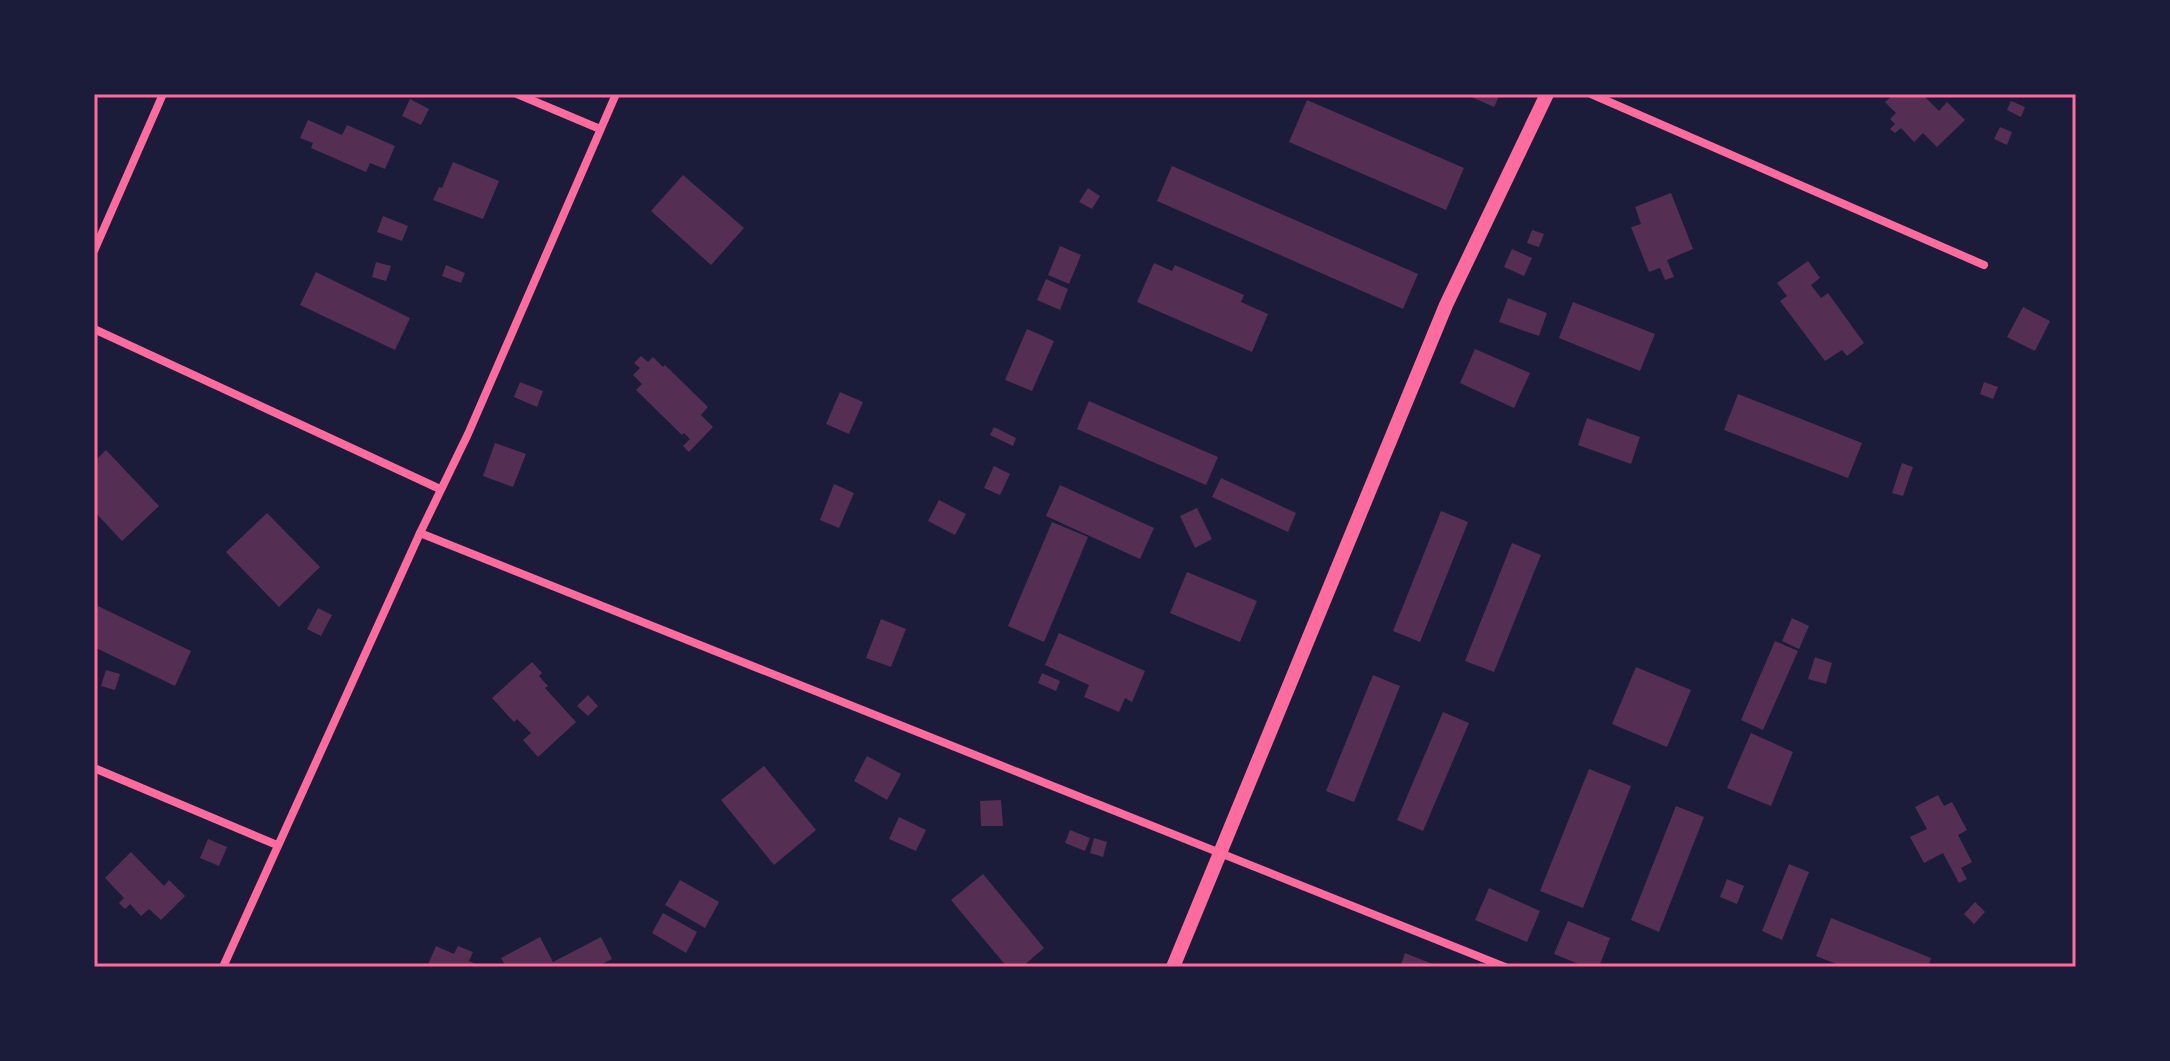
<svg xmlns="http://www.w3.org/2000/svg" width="2170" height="1061" viewBox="0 0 2170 1061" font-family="'Space Grotesk',sans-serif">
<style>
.building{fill:#542f53}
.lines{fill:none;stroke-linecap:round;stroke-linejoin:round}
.minor{stroke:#ff6b9d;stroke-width:8}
.tertiary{stroke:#ff6b9d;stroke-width:14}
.neatline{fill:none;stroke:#ff6b9d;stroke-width:3}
</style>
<rect width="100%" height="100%" fill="#1b1b3a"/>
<g class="building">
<polygon points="1465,94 1500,94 1494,107"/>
<polygon points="1894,94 1922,94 1939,111 1947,102 1965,120 1937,147 1923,133 1914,142 1901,128 1895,133 1890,129 1895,124 1890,119 1896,113 1885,102"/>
<polygon points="410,99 429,109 421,125 402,116"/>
<polygon points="1307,100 1464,168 1446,210 1289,142"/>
<polygon points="2011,101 2025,107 2021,117 2007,110"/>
<polygon points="308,120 342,135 347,125 395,146 385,169 370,163 366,172 311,148 313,143 300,138"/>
<polygon points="2000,127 2012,132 2007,145 1994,139"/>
<polygon points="453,162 499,181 483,219 433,200 439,187 442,188"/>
<polygon points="1172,166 1418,274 1403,309 1157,201"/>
<polygon points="683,175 744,228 711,265 651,211"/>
<polygon points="1088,188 1100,196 1092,209 1079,202"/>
<polygon points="1671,193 1693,249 1667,260 1674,277 1665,280 1660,268 1649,272 1631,227 1641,224 1635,207"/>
<polygon points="383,216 408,226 402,241 377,232"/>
<polygon points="1532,230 1544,234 1539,247 1527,243"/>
<polygon points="1060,246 1081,255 1069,284 1048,275"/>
<polygon points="1512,249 1532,258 1524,276 1504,267"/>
<polygon points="1808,261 1820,278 1811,285 1821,298 1828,293 1864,343 1847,356 1842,350 1825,361 1780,301 1787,296 1777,283"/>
<polygon points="376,262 391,266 386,281 372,277"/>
<polygon points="1154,263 1172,271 1175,265 1244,295 1241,302 1268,314 1252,352 1137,302"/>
<polygon points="446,265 465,273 461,283 442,276"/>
<polygon points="316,272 410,318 395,350 300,305"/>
<polygon points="1046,279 1068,289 1060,310 1037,300"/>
<polygon points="1508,298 1547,313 1539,336 1499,322"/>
<polygon points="1573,302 1655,334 1640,371 1559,338"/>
<polygon points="2023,307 2050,321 2035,351 2007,337"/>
<polygon points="1027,329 1054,341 1032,391 1005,380"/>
<polygon points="1475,349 1530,373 1514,408 1460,383"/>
<polygon points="641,356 648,362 653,357 663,367 665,365 708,407 701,415 713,427 689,452 683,446 690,439 684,433 682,435 636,390 642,384 633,375 640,368 634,363"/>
<polygon points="520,382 543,391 537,407 514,397"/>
<polygon points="1984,382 1998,387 1993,399 1980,394"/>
<polygon points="840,392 863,402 849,434 826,424"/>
<polygon points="1738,394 1862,443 1848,478 1724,430"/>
<polygon points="1089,401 1218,457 1206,485 1077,429"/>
<polygon points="1587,418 1640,437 1631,464 1578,445"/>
<polygon points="994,427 1016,438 1013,446 990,435"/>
<polygon points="495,443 526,454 513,487 483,476"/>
<polygon points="106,450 159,506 122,541 94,511 94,462"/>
<polygon points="1902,463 1913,467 1903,496 1892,493"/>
<polygon points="994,466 1010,474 1000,495 984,488"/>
<polygon points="1221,478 1296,513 1288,532 1212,497"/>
<polygon points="834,484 854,493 839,528 820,520"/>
<polygon points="1060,485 1154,528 1140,559 1046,516"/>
<polygon points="939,500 966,514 955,535 928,521"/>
<polygon points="1197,508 1212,539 1195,548 1180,516"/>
<polygon points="1441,511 1468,522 1420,642 1393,631"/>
<polygon points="267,513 320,567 279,607 226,552"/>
<polygon points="1052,522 1088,537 1044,642 1008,626"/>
<polygon points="1512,543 1541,555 1494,672 1465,661"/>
<polygon points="1187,572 1257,601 1240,642 1170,613"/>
<polygon points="98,606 191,651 175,686 94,647 94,614"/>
<polygon points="318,608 332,615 321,636 307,629"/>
<polygon points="1792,618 1809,626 1799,649 1782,641"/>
<polygon points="881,619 906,629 891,667 866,658"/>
<polygon points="1059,633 1145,671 1132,702 1125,698 1119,712 1084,697 1089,685 1045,665"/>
<polygon points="1775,641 1798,651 1763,730 1741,720"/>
<polygon points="1815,657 1832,663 1826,684 1808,679"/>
<polygon points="532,662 542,673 539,676 548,686 545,688 576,722 538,757 523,740 531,733 517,719 514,722 492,698"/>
<polygon points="1636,667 1691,690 1667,747 1612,724"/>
<polygon points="106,670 120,674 115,690 101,686"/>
<polygon points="1042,673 1060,681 1056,691 1038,683"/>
<polygon points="1373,675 1400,686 1354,802 1326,791"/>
<polygon points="588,695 598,706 588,716 577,706"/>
<polygon points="1443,712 1469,723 1423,831 1397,820"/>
<polygon points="1751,733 1793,752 1771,806 1727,788"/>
<polygon points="867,756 901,774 887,800 854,781"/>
<polygon points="764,766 816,830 774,865 721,800"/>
<polygon points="1589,769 1631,786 1583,908 1540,891"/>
<polygon points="1938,795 1944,806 1952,802 1967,830 1958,835 1972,862 1961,868 1967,879 1959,883 1943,853 1924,863 1910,837 1927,829 1915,807"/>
<polygon points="1001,800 1003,826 981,826 980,801"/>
<polygon points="1676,806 1704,817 1659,932 1631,920"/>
<polygon points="899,817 926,830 916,851 889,839"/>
<polygon points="1070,830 1090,838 1085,851 1065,843"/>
<polygon points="1094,838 1107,842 1103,857 1090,853"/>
<polygon points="208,839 227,847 219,866 200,858"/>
<polygon points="131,852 164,886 169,880 185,896 161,920 149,909 141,916 130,904 125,909 119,903 124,898 105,878"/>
<polygon points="1789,864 1809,872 1782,940 1762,931"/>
<polygon points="983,874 1044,948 1022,967 1007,967 951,900"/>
<polygon points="1727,879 1744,886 1737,904 1720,897"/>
<polygon points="680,880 719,902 705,928 665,905"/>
<polygon points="1489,888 1540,911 1527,942 1475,920"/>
<polygon points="1975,902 1985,912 1974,924 1964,914"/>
<polygon points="663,913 697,932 686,953 652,933"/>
<polygon points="1831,918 1931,958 1928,967 1844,967 1816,956"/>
<polygon points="1568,921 1610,938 1599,967 1586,967 1554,954"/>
<polygon points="540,937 553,962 601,937 612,959 596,967 506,967 501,958"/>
<polygon points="436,946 454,954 458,946 473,952 469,961 483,967 427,967"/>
<polygon points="1405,953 1440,967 1400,967"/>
</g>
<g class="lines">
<g class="minor">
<polyline points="517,94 600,129"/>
<polyline points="1591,94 1984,265"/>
<polyline points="94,251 163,94"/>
<polyline points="94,329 440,489"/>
<polyline points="420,533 1505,967"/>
<polyline points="94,768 277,845"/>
<polyline points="223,967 420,533 468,434 616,94"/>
</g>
<polyline class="tertiary" points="1173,967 1446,305 1547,94"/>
</g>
<rect width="2170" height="1061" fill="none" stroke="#1b1b3a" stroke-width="192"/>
<rect x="96" y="96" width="1978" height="869" class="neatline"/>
</svg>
